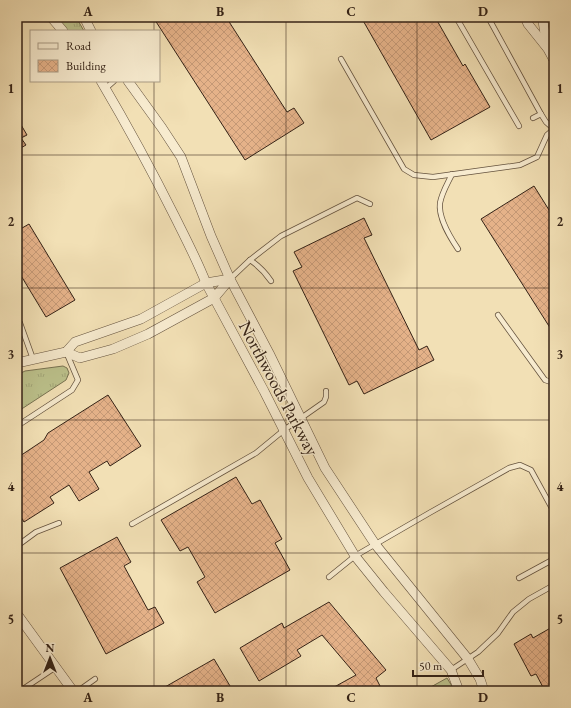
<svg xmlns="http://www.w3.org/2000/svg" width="571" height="708" viewBox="0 0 571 708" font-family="'EB Garamond',serif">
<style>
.grass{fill:url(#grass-tufts);stroke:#787251}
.green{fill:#bcc28c;stroke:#787251}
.building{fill:url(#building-cross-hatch);stroke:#342216}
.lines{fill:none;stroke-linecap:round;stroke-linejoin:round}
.lane-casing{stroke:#64523e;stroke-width:6}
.street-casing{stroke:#64523e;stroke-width:10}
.lane{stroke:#f7ebcf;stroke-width:4.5}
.street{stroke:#f7ebcf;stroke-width:9}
.grid{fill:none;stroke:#342216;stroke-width:1;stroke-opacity:0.55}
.labels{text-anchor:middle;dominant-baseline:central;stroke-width:3;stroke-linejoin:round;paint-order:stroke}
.street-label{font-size:18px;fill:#342216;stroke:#f7ebcf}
.neatline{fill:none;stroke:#342216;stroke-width:1.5}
.grid-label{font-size:13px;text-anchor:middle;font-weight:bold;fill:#342216}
</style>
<defs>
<pattern id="grass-tufts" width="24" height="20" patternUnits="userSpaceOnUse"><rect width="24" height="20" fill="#bcc28c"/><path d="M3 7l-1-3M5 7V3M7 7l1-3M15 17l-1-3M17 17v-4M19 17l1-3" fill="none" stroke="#a2a678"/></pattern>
<pattern id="building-cross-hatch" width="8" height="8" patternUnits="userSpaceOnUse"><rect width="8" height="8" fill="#e5b289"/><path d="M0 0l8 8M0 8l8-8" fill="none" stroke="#c59976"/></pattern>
</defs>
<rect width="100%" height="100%" fill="#f2e0b5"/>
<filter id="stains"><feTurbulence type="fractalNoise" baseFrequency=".005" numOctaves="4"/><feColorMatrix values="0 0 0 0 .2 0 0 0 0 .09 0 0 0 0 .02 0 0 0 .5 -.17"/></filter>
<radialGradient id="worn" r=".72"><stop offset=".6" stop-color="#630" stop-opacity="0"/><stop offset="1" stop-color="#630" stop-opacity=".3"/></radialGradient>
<g class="grass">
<polygon points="57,17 76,17 84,31 68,31"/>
<polygon points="63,366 67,368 69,373 66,380 17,412 17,375 25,371"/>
</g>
<polygon class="green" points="447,678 455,691 429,691 429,688"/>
<g class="building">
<polygon points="153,17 226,17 287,112 294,108 304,123 245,160"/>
<polygon points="361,17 435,17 463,66 465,64 490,107 431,140"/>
<polygon points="17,118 27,135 21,138 26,145 17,150"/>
<polygon points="534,186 554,218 554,334 481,219"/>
<polygon points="364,218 372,235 364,238 419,350 427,346 434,360 364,394 357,381 349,385 293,271 302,267 294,252"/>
<polygon points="29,224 75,300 46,317 17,269 17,231"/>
<polygon points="108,395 141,446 110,466 107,461 89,472 99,489 79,501 69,485 50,497 54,503 24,522 17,511 17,458 44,440 48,433"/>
<polygon points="236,477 252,504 260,500 282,539 275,543 290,570 215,613 197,582 205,577 188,547 180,551 161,520"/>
<polygon points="117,537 131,562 124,566 148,610 155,607 164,623 106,654 60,568"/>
<polygon points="329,602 386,670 376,678 381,688 376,691 327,691 356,675 322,635 297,650 301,656 259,681 240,648 282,623 284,628"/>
<polygon points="554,626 554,691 545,691 536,674 531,676 514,644 531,634 533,638"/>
<polygon points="214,659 233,691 158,691"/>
</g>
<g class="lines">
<g class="lane-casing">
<g id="lane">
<polyline points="456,17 519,126"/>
<polyline points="488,17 541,114 546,122 554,129"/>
<polyline points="341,59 404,169 414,175 433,177 520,165 537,157 547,135 554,129"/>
<polyline points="105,89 114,81"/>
<polyline points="533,118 541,114"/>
<path d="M 452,174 C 448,183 442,192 440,203 C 438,218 450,237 458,249"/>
<path d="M 250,260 C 259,266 265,272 271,281"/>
<polyline points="230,279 250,260 281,236 357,198 370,204"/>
<polyline points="498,315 545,380 554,383"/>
<polyline points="17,325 20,323 33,359"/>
<polyline points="17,426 72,390 78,380 67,354"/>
<polyline points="132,524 256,453 284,430 324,402 326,397 326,391"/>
<polyline points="17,546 36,532 59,523"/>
<polyline points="329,577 355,556 431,512 509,468 520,465 531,470 554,512"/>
<polyline points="519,578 554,559"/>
<polyline points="451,670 478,652 498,633 513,612 529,599 554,585"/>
<polyline points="20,691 56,667"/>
<polyline points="78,691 95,679"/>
</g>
</g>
<g class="street-casing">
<g id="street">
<polyline points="51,17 63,31"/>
<polyline points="84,17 91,31"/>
<polyline points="525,17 528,24 548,49 554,60"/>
<polyline points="541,17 543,21 547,47"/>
<path d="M 101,81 C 127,125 152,171 175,217 C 186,239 197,260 206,283 L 264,391 L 308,478 L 355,556 L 384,592 L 451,670 L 459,691"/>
<polyline points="128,81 162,128 181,157 211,236 230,279 269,353 325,468 375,544 468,659 480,679 484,691"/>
<polyline points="66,352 80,358 113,349 148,334 214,298 230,279"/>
<polyline points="17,363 66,352 75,342 141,319 206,283 230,279"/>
<polyline points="17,614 73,691"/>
</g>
</g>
<use href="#lane" class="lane"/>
<use href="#street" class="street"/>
</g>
<path class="grid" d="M 154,17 L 154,31M 286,17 L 286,691M 417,17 L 417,691M 154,81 L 154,691M 17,155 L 554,155M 17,288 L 554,288M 17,420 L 554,420M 17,553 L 554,553"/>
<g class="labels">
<g class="street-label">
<text transform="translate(279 388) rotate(62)">Northwoods Parkway</text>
</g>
</g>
<rect width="571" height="708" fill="none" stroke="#f2e0b5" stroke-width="44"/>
<rect x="30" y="30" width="130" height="52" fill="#f7ebcf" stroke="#a99b85"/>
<rect x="38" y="43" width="20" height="6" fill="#f7ebcf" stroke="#a99b85"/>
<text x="66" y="50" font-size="12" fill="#342216">Road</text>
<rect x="38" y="60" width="20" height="12" fill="url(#building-cross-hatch)" stroke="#a99b85"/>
<text x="66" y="70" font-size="12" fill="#342216">Building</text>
<g transform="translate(50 658)" stroke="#f7ebcf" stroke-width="3" paint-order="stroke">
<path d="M0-3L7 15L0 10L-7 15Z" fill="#342216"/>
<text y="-6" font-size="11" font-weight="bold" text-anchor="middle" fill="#342216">N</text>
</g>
<path d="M413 670v6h70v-6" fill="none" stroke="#342216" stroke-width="2"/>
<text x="419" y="670" font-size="12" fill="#342216" stroke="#f7ebcf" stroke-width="3" paint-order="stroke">50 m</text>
<rect x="22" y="22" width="527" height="664" class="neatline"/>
<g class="grid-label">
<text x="88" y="16">A</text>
<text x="220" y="16">B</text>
<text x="351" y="16">C</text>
<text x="483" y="16">D</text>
<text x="11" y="93">1</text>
<text x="560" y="93">1</text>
<text x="11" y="226">2</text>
<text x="560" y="226">2</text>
<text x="11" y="359">3</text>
<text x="560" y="359">3</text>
<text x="11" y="491">4</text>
<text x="560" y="491">4</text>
<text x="11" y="624">5</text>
<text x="560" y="624">5</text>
<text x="88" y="702">A</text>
<text x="220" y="702">B</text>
<text x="351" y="702">C</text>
<text x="483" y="702">D</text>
</g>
<rect width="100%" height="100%" filter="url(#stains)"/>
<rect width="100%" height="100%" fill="url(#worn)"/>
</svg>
